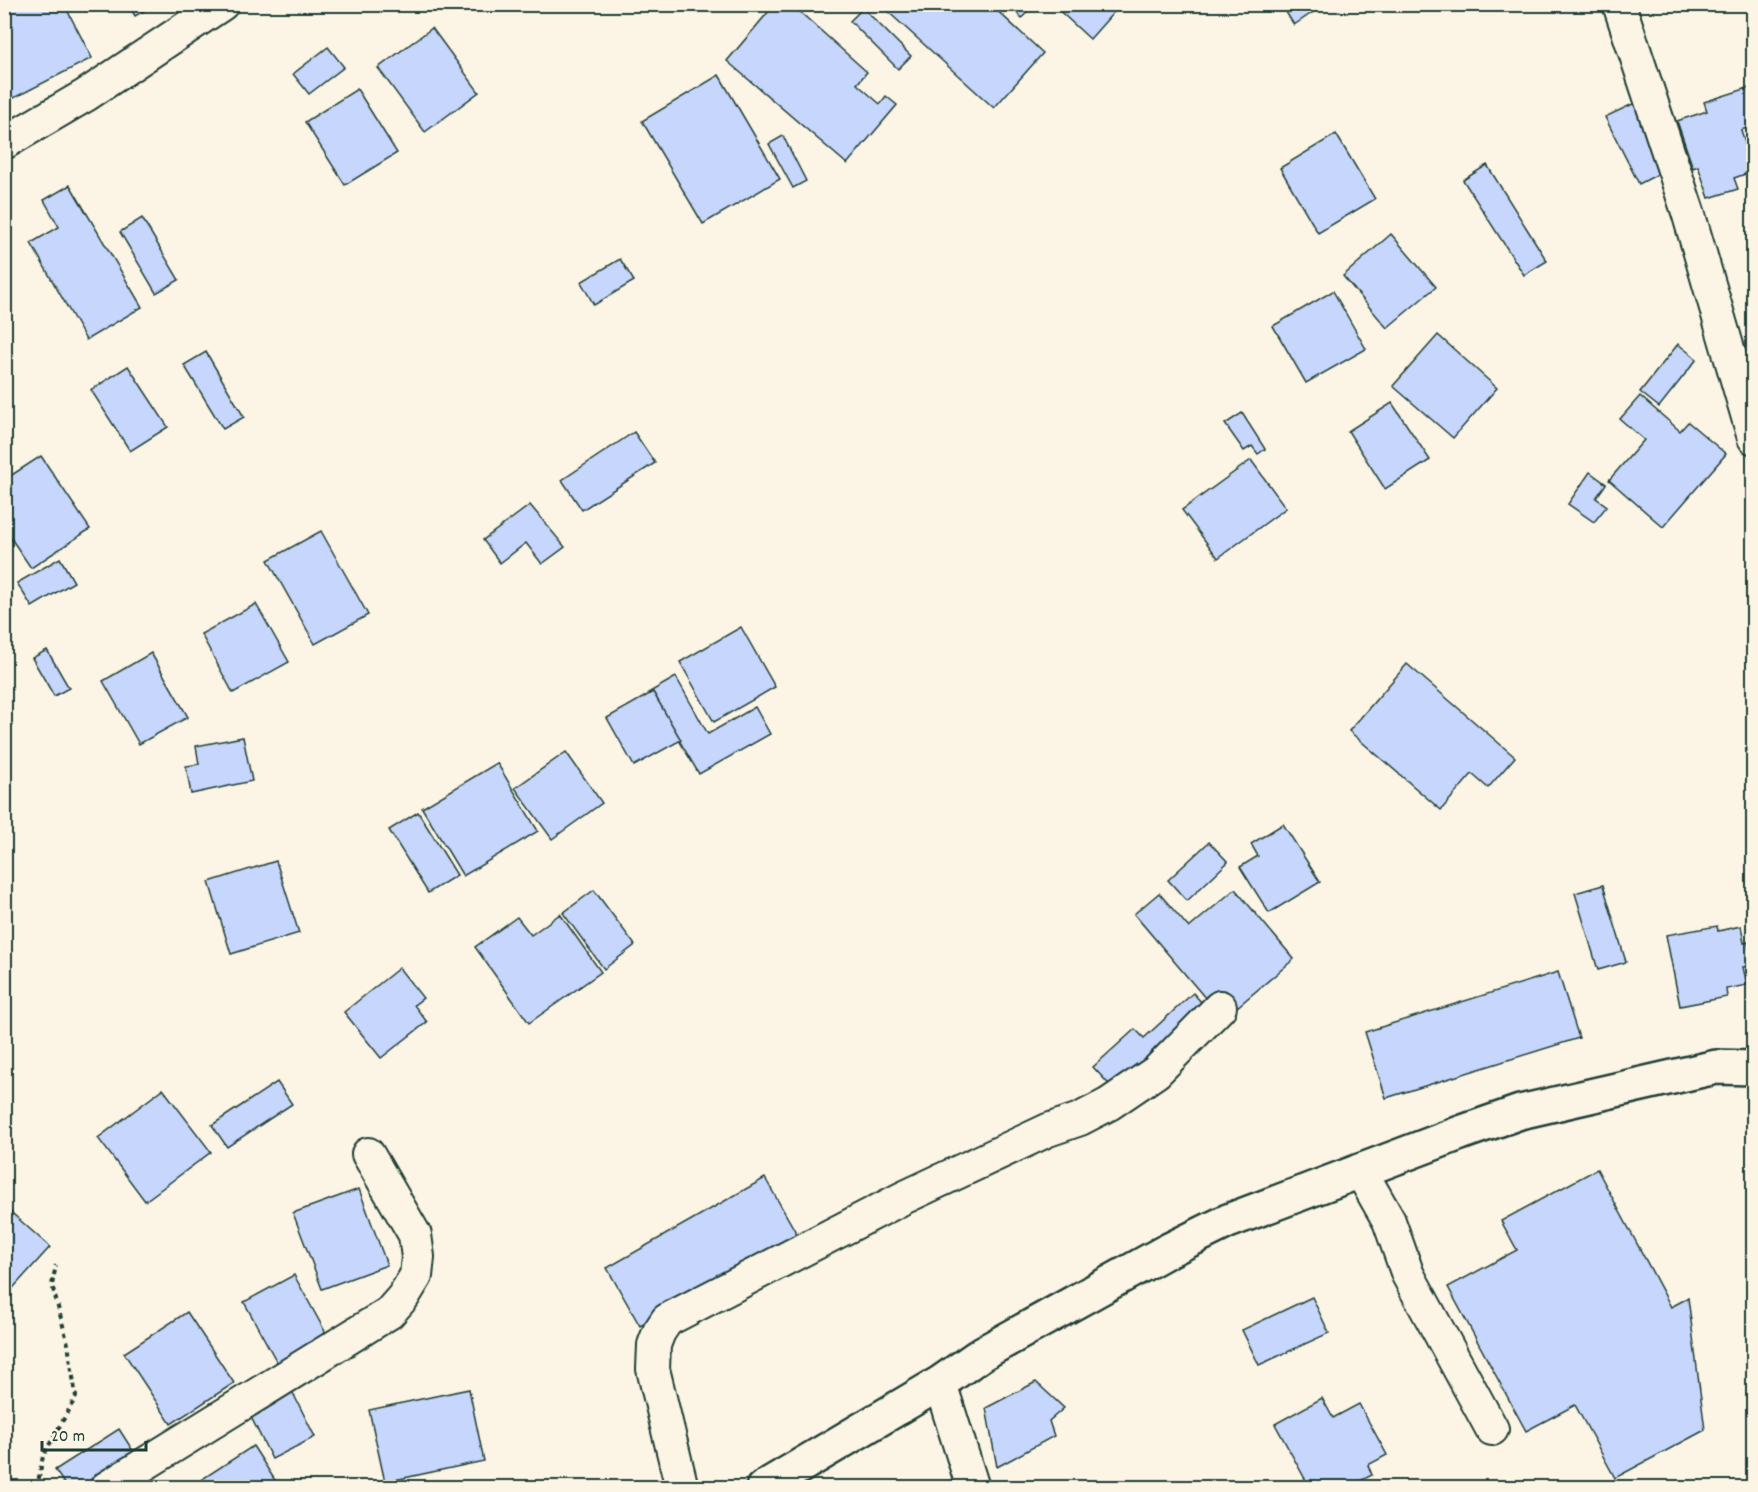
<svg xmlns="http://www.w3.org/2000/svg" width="1758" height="1492" viewBox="0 0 1758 1492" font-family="Dekko,sans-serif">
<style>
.building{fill:#c6d6fc;stroke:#1f3d34;stroke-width:1.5}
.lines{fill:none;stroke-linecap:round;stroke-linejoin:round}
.street-casing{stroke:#1f3d34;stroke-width:36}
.secondary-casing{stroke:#1f3d34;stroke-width:38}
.path{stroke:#1f3d34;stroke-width:4;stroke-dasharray:4.5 4.5;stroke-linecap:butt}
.street{stroke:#fcf5e5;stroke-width:32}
.secondary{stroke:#fcf5e5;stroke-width:33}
</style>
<rect width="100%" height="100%" fill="#fcf5e5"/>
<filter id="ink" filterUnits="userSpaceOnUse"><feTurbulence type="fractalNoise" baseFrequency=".0167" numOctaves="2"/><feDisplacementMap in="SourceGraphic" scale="12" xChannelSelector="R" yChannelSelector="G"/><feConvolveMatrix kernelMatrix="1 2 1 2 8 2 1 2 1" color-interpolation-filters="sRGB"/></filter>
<g filter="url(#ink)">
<g class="building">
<polygon points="4,4 64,4 92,58 4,103"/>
<polygon points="128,4 156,4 135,16"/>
<polygon points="775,4 791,4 867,72 857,84 880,104 886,96 897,105 847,164 727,61"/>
<polygon points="889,4 990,4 1043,53 994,108 885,9"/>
<polygon points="1007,4 1034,4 1022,18"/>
<polygon points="1052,4 1121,4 1090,39"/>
<polygon points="1281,4 1325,4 1294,25"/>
<polygon points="863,8 911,56 898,69 850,21"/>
<polygon points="432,28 479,92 425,132 378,68"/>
<polygon points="328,47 344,67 309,94 293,74"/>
<polygon points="719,75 780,179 703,224 642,121"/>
<polygon points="1754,86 1754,126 1741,130 1754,171 1734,178 1738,189 1709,198 1698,166 1693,168 1677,121 1707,111 1704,102"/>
<polygon points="357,89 397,153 345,185 305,122"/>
<polygon points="1637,102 1670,168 1639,184 1605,117"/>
<polygon points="1336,134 1375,199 1318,233 1280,168"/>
<polygon points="783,136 806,181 793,188 769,144"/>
<polygon points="1487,165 1547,261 1524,275 1463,180"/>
<polygon points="70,185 142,307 86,340 31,243 59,227 44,200"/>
<polygon points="142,218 179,280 156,293 120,232"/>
<polygon points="1391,234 1436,287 1387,328 1343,276"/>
<polygon points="620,259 634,281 594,305 581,282"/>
<polygon points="1333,291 1366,349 1306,383 1273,326"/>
<polygon points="1438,335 1497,388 1453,438 1393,386"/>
<polygon points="1678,344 1697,359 1659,407 1640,392"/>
<polygon points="206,352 244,417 223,429 184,365"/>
<polygon points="128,366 168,427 130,451 91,390"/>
<polygon points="1640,396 1680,431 1688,422 1726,454 1663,527 1609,480 1644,440 1620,419"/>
<polygon points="1392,403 1430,460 1385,489 1348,431"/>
<polygon points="1242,413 1265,449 1258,454 1252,446 1244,451 1225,424"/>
<polygon points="634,432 655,463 582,510 562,480"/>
<polygon points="41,456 90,529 31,568 4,528 4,480"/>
<polygon points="1251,460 1286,508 1218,558 1182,510"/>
<polygon points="1590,472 1606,484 1596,498 1607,506 1594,522 1568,504"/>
<polygon points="530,505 565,547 542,564 526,543 500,563 483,540"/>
<polygon points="321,531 368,615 315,644 268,560"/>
<polygon points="60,558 74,582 32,607 17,583"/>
<polygon points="256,604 289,662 233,693 201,634"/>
<polygon points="741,627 775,687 714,722 680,662"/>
<polygon points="47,650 69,688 54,696 32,658"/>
<polygon points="151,653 188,717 139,744 103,681"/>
<polygon points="1407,664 1515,757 1488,788 1472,774 1441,810 1349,731"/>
<polygon points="676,677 708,734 755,707 770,734 699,774 679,740 676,742 648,693"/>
<polygon points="653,692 681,740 634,766 607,718"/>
<polygon points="243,737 252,781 191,794 186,766 199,764 196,746"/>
<polygon points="566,752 602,803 552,839 515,788"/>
<polygon points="497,763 538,831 463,876 422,808"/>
<polygon points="418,812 457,875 428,893 389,830"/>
<polygon points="1283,824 1320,882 1269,913 1240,867 1258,856 1251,844"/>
<polygon points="1209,842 1228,862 1187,901 1168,880"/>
<polygon points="276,861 299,933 231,954 209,882"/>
<polygon points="1603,885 1626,962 1598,970 1575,893"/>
<polygon points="1235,889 1294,959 1223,1019 1134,914 1159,893 1189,928"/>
<polygon points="594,890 635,945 604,969 563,913"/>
<polygon points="560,914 601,972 529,1023 475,947 517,917 531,935"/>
<polygon points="1717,926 1718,931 1741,926 1744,943 1748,942 1753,966 1743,967 1747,985 1726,989 1727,997 1680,1006 1666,935"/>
<polygon points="399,968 423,998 414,1005 427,1022 381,1058 344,1012"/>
<polygon points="1558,972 1579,1038 1386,1098 1365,1032"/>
<polygon points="1193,993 1221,1024 1131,1108 1093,1067 1135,1029 1144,1038"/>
<polygon points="277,1082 292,1104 227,1147 212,1125"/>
<polygon points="163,1089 211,1152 145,1201 98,1138"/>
<polygon points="1597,1169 1671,1307 1688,1298 1705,1430 1615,1478 1575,1405 1526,1431 1448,1287 1517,1250 1501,1221"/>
<polygon points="765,1178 798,1236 640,1326 607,1268"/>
<polygon points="359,1189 387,1265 322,1289 293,1213"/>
<polygon points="4,1206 50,1247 5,1297 4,1297"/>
<polygon points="294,1275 328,1337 278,1364 244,1302"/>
<polygon points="1312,1297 1329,1333 1259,1365 1242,1330"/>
<polygon points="187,1312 234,1383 171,1424 124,1353"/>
<polygon points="1036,1382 1064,1408 1049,1421 1054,1436 997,1467 986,1408"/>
<polygon points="469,1389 484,1461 385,1482 369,1410"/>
<polygon points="292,1391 315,1437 272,1459 249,1413"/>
<polygon points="1322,1398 1333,1418 1359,1404 1387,1455 1368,1465 1372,1475 1358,1482 1361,1488 1310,1488 1275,1424"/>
<polygon points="119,1429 135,1454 83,1488 67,1488 55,1470"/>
<polygon points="253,1446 280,1488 194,1488 193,1485"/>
</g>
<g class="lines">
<g class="street-casing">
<g id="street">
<polyline points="1619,4 1688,212 1754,438"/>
<polyline points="4,143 86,95 222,4"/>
<polyline points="1360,1170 1389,1221 1408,1275 1492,1429"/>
<polyline points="940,1383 973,1488"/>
<polyline points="106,1488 389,1313 403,1297 416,1276 418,1257 415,1235 368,1154"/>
<polyline points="682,1488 653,1369 654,1345 659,1332 667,1320 903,1198 1048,1130 1080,1119 1109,1104 1156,1072 1220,1007"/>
</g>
</g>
<g class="secondary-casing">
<polyline id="secondary" points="763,1488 940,1383 983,1353 1167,1251 1228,1221 1463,1132 1520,1112 1716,1067 1754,1068"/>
</g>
<polyline class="path" points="37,1488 43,1456 76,1397 68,1344 52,1285 56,1265"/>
<use href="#street" class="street"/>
<use href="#secondary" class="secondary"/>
</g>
</g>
<rect width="1758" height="1492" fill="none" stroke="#fcf5e5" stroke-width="24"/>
<rect x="12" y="12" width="1734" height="1468" fill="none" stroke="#1f3d34" stroke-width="2" filter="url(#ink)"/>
<path d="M42 1441v9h104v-9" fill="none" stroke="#1f3d34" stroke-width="3"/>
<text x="51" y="1441" font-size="18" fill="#1f3d34" stroke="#fcf5e5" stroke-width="4.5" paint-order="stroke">20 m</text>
</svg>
